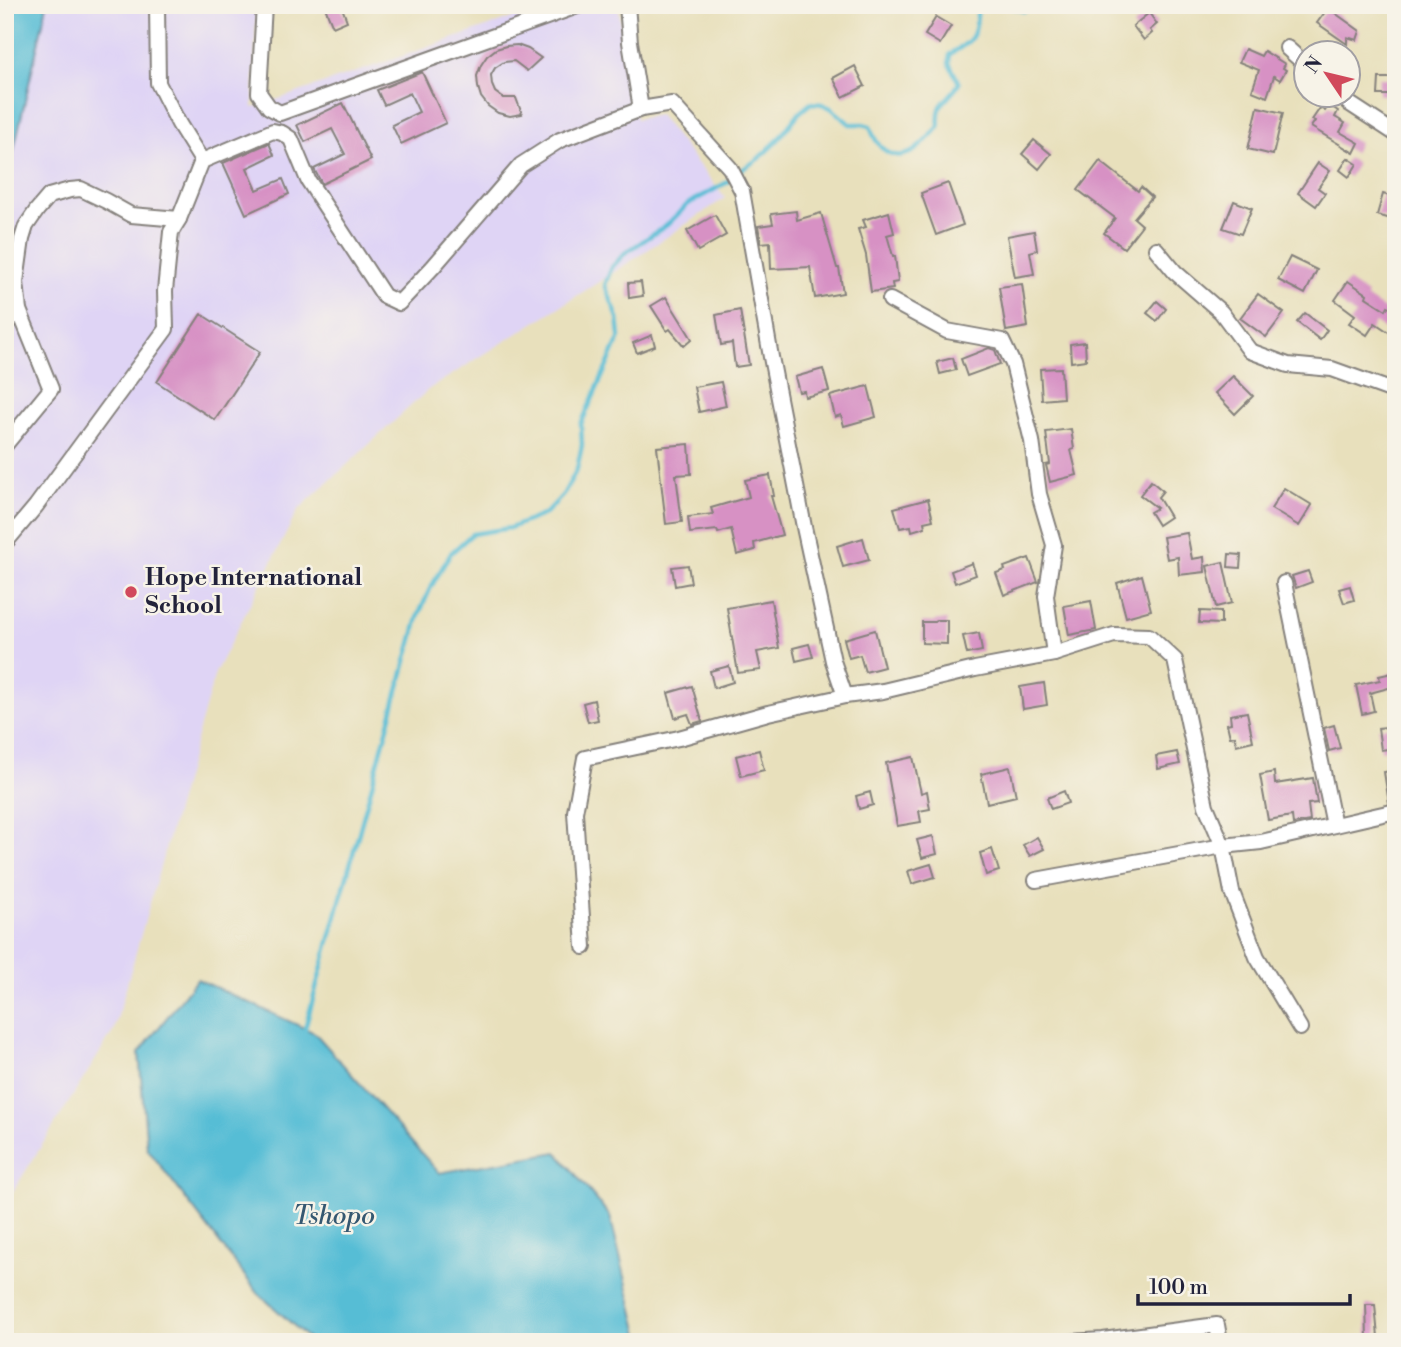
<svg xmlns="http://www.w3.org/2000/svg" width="1401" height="1347" viewBox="0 0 1401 1347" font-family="'Libre Bodoni',serif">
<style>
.built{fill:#dfd4f5}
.water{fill:#57bdd5;stroke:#3c7088;stroke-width:2}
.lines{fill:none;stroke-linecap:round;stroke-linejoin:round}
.stream{stroke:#57bdd5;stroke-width:4.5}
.building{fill:#d791c4}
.street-casing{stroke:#85817c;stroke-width:18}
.street{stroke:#fff;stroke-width:14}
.poi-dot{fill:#d1495b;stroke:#f7f3e8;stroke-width:2.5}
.labels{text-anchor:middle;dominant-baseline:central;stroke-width:5;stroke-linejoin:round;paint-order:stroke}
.poi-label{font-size:24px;font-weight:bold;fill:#22223b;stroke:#f7f3e8;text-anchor:start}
.water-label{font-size:26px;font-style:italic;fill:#355871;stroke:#f7f3e8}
</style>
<rect width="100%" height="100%" fill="#f7f3e8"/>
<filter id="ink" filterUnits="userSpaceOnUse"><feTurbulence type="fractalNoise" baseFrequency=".0143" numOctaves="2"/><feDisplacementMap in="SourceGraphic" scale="14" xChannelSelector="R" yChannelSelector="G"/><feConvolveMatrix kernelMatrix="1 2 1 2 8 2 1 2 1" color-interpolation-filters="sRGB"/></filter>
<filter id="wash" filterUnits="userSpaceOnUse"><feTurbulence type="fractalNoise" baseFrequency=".00686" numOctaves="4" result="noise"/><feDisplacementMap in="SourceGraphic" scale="28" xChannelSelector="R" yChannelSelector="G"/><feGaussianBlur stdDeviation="1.57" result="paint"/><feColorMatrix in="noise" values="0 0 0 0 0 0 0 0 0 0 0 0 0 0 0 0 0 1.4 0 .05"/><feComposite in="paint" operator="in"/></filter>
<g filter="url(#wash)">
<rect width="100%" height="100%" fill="#e8e0bc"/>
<polygon class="built" points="47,5 256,5 253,108 550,5 618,5 636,119 659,115 725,198 616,271 429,389 298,510 215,673 114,1030 5,1204 5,188"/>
<g class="water">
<polygon points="5,5 47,5 5,188"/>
<polygon points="197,979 315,1033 439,1173 557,1152 610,1216 641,1342 312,1342 258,1293 147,1148 139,1053"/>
</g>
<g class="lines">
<g class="stream">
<polyline points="1004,5 1024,11 1033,5"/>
<path d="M 304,1032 L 419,614 L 430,589 L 450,554 L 472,534 L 510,528 L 545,514 L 563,495 L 577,469 L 582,445 L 581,424 L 620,337 L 618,318 L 605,285 L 612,267 L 625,253 L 667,225 L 688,204 L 726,183 L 740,171 L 758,159 L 777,141 L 799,113 L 811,103 L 822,104 L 831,108 L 850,124 L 863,124 L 870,126 C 875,144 889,162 910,153 C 921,148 930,135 939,127 C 936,98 948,104 959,83 L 949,63 L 950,54 C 977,39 975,35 978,5"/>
</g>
</g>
<g id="blocks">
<g class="building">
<polygon points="324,5 341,5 347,21 333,27"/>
<polygon points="1328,8 1360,31 1357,40 1347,37 1347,44 1317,23"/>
<polygon points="1149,13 1157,24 1150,30 1152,33 1144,40 1133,26"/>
<polygon points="936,17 951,26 940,44 925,35"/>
<polygon points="517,45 528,49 541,58 527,71 514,61 504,62 495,68 491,75 492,85 495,92 503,98 516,98 522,114 510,116 498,113 488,106 481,97 478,87 477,76 481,65 487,56 496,49 506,46"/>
<polygon points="1245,49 1261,56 1264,51 1285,64 1283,68 1286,70 1280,80 1274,76 1267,97 1252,91 1259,70 1239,62"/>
<polygon points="855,66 865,86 843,97 833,78"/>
<polygon points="422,72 446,123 401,144 392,125 419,112 410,93 384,105 377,90"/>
<polygon points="1379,78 1391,78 1390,95 1378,95"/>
<polygon points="343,103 371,160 322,184 314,169 345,154 332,129 305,142 297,125"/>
<polygon points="1329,105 1338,111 1335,117 1345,123 1340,132 1359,143 1354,153 1311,127 1315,121 1312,120 1320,108 1325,111"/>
<polygon points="1258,107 1283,113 1273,155 1248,149"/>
<polygon points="1034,140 1051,154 1039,169 1022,154"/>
<polygon points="269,143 274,155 247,168 257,190 283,179 289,194 246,214 223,163"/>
<polygon points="1348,158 1357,164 1349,177 1340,170"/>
<polygon points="1100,161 1138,191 1141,187 1152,197 1134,218 1142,225 1124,248 1104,233 1115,218 1078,190"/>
<polygon points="1318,163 1330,171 1318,188 1325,193 1316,206 1298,193"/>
<polygon points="948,183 963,225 936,235 921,193"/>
<polygon points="1383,194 1396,198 1391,219 1377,215"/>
<polygon points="1234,201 1252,208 1241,234 1223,228"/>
<polygon points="796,211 797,220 821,213 837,268 839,268 843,293 815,298 810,267 771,269 770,242 761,243 758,226 773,224 771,214"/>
<polygon points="889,212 894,233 887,235 893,256 895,256 898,282 892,283 893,289 871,292 866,255 858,229 866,227 863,220"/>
<polygon points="715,215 726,235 698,251 687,231"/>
<polygon points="1034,231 1037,250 1030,252 1034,274 1015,277 1007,236"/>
<polygon points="1290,257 1317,270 1305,294 1278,280"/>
<polygon points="1348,281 1367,294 1366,297 1386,310 1388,306 1396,311 1396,337 1375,323 1367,335 1349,323 1355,315 1335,300"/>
<polygon points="641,282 643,296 629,298 628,283"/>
<polygon points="1022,284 1028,327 1006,331 999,287"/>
<polygon points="1258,294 1284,313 1266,337 1240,318"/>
<polygon points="666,297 692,339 684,346 670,329 667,331 651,306"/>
<polygon points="1157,301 1166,309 1157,321 1147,313"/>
<polygon points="740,310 749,365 735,367 732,343 721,345 716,315"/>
<polygon points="1305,313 1327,330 1320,340 1297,322"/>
<polygon points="201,314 260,352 215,420 157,382"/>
<polygon points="652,335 655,346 637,353 633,343"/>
<polygon points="1085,342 1086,360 1071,362 1070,344"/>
<polygon points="989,348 995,350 1000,364 967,376 961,359"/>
<polygon points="953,358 956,370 940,374 937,362"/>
<polygon points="1061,368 1063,398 1042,400 1040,369"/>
<polygon points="823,369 829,391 805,397 804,391 799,392 795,377"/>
<polygon points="1233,376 1253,396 1235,414 1215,393"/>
<polygon points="721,382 726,406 699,412 694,387"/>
<polygon points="868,386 876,417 844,426 841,415 835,417 830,396"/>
<polygon points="1071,429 1074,449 1071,450 1077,475 1050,482 1046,465 1050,464 1046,432"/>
<polygon points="689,444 691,474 676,475 682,522 666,524 657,447"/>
<polygon points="770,475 774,496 771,496 782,535 754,543 755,550 737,555 731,529 718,533 717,530 690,533 688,517 713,514 711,508 749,497 745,480"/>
<polygon points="1151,481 1163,491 1158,497 1170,517 1158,525 1150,512 1157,508 1140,495"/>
<polygon points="1284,488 1312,505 1299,526 1271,509"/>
<polygon points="928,499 933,520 924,522 925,527 912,531 911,526 900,528 894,508"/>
<polygon points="1187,533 1192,559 1204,557 1205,572 1179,575 1178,557 1167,559 1163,537"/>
<polygon points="863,538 869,560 843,567 837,546"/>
<polygon points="1229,554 1241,555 1240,568 1228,567"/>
<polygon points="1029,558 1038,582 1004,595 996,573 1005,570 1004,567"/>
<polygon points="1223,562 1232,603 1216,607 1207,566"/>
<polygon points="972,563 976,575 955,583 951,571"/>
<polygon points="688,565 691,583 675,586 672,567"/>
<polygon points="1308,571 1312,582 1296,588 1292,576"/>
<polygon points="1142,575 1151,610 1126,617 1117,583"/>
<polygon points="1350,586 1354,600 1344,603 1339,589"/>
<polygon points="771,600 779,648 757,652 761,670 738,673 727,608"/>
<polygon points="1091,601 1096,630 1069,635 1064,606"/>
<polygon points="1200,611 1221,612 1221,624 1199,623"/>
<polygon points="936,620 947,620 947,644 922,643 922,622 935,622"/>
<polygon points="875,630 884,667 865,672 860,655 849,658 844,639"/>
<polygon points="979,633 982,651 967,654 963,636"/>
<polygon points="809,644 813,657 796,661 793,648"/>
<polygon points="729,666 733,682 714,688 710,671"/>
<polygon points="1396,672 1396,686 1370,693 1374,711 1362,714 1356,685 1380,680 1379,676"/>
<polygon points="1044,683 1047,705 1023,709 1020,687"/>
<polygon points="692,686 702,721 692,724 688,714 675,718 668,693"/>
<polygon points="594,700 598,720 588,722 583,703"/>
<polygon points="1247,712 1253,741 1236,745 1235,736 1230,737 1227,724 1231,723 1230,715"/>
<polygon points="1334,725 1340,748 1329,751 1324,728"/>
<polygon points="1396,726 1396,748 1381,750 1378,728"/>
<polygon points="759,750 764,770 741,776 736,756"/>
<polygon points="1177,752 1180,764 1158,769 1156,756"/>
<polygon points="913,757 921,793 927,791 930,809 919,811 921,822 897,826 886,763"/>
<polygon points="1010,767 1016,796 987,803 981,774"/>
<polygon points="1396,770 1396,802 1389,803 1384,772"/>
<polygon points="1274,772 1275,784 1313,778 1317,803 1308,804 1310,821 1293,824 1292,816 1268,820 1260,775"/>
<polygon points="1064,791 1068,803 1051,809 1047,798"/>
<polygon points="870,792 873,805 859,809 856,796"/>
<polygon points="933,836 937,854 922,858 917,840"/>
<polygon points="1037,837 1044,849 1030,856 1023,845"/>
<polygon points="992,849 999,871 986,875 980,853"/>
<polygon points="931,864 935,877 912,884 908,871"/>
<polygon points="1366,1305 1375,1305 1378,1337 1367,1338"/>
</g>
</g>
</g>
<g filter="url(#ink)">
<use href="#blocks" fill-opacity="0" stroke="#85817c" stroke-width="2"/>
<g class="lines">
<g class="street-casing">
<g id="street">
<polyline points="157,5 158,83 179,124 202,161"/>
<polyline points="264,5 259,93 269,107 280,113 580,5"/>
<polyline points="627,5 630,42 641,109 672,104 730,168 742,191 771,357 804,527 833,661 845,696"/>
<polyline points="1287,48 1306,65"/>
<polyline points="1339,94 1350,104 1396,134"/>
<polyline points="1156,249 1175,272 1221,312 1250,351 1288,365 1332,369 1396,392"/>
<polyline points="890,300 947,331 1002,341 1013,364 1032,441 1039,494 1054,545 1046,596 1054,654"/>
<polyline points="5,325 19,310"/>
<polyline points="5,445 51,389 19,310 16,282 22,239 26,226 37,210 49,196 70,190 81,189 106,201 131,215 179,219"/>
<polyline points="5,543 36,506 166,329 165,291 171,232 179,219 202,161 273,131 282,133 291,139 308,180 384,296 399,303 433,267 521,165 560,140 641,109"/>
<polyline points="1284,583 1334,825"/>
<polyline points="1036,880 1223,846 1232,892 1257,957 1300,1028"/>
<polyline points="584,947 575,812 585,758 679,738 768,713 845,696 883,691 975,669 1054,654 1114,635 1149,636 1175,660 1206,806 1223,846 1261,842 1396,811"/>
<polyline points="1070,1342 1103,1340 1217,1325 1220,1342"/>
</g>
</g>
<use href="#street" class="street"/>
</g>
</g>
<circle class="poi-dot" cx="131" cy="592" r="7"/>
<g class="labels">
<g class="poi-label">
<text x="145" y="578">Hope International<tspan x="145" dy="28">School</tspan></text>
</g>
<g class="water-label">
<text x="334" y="1216">Tshopo</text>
</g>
</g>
<rect width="1401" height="1347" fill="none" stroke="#f7f3e8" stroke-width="28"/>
<g transform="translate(1327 74) rotate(305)"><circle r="33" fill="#f7f3e8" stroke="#a29fa3" stroke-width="2"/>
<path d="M0-5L12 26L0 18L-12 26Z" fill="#d1495b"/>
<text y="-10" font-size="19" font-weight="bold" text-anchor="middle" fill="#22223b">N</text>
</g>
<path d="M1138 1294v10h212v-10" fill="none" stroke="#22223b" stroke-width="3.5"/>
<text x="1149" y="1294" font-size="21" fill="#22223b" stroke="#f7f3e8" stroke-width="5" paint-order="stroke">100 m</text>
</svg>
